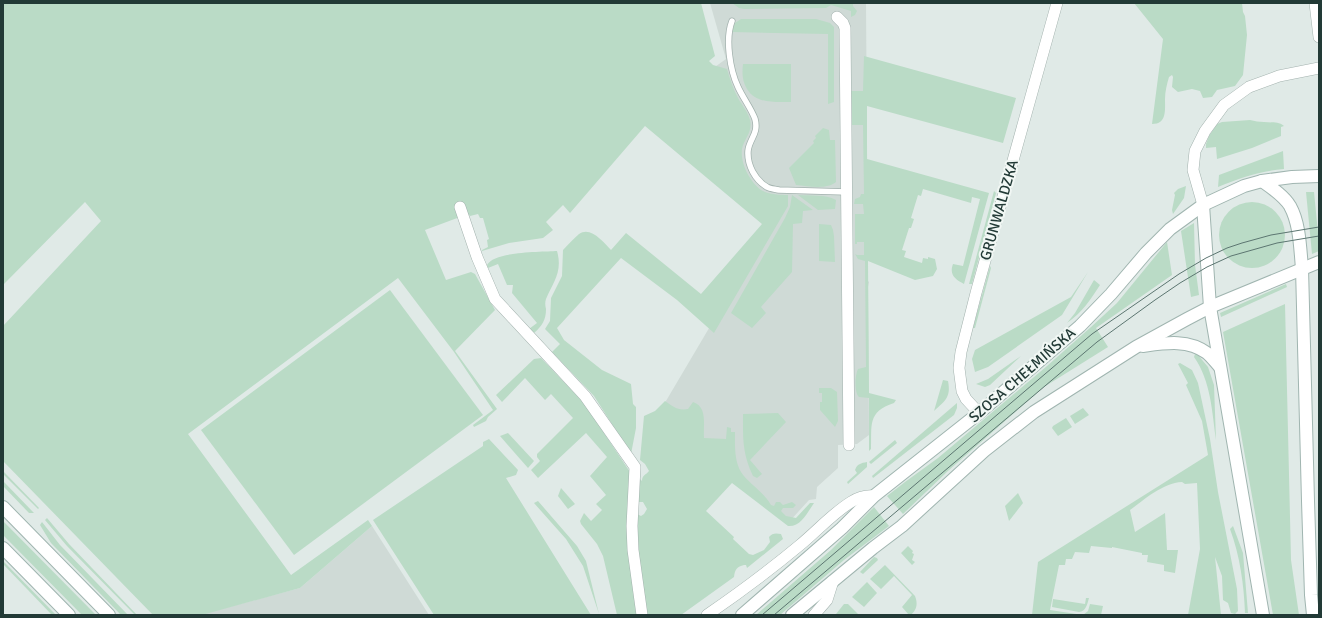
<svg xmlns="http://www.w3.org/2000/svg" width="1322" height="618" viewBox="0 0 1322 618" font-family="Signika,sans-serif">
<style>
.built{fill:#cfdad6}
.green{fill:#badbc6}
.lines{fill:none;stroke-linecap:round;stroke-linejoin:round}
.lane-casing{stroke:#a3b2ae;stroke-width:7}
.street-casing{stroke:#a3b2ae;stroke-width:12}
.secondary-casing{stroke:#a0b5b0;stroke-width:14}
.lane{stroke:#fff;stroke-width:5.5}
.street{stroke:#fff;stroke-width:11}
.secondary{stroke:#fff;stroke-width:12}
.tram{stroke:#5c7671;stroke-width:1}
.labels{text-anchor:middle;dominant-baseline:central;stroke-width:4;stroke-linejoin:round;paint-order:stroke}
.street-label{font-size:15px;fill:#223a36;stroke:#f1f7f4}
</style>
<rect width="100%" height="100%" fill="#e0eae7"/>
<g class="built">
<polygon points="710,3 866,3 868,281 869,282 868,287 869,435 857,444 838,445 838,468 817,487 816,499 809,500 788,523 663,406 770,225 649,114 726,59"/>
<polygon points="372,526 429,615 202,614 300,588"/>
</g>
<g class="green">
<path d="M 3,3 L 701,3 L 715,56 L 709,61 L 713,65 L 727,69 C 730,79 733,89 738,98 C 742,105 748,112 750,120 C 753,132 744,139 742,149 C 740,163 750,182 761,190 C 769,195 780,195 788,195 L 788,206 L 714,333 L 677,300 L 621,258 L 557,328 L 564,340 L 602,370 L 631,384 L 633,404 L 636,407 L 636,428 L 631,454 L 594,396 L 552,352 L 560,344 L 545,329 L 550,321 L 551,298 L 562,276 L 563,250 C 568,245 573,239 579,234 C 591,226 603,242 611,250 L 626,233 L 701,294 L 762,224 L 645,126 L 570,213 L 563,205 L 546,222 L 553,230 L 543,238 L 509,243 L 482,251 L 482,250 L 488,247 L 487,240 L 489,239 L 483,218 L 480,218 L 478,214 L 470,216 L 468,214 L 425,230 L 446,280 L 471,272 L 475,274 L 495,310 L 455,351 L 497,409 L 488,417 L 486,421 L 474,427 L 473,425 L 493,410 L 454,352 L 398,278 L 188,434 L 291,575 L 368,520 L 372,526 L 300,588 L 202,615 L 153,615 L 3,461 L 3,326 L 101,221 L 85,202 L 3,285 Z"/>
<polygon points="732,3 853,3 853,6 857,11 855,15 851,17 851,11 831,5 826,8 744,9 739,8"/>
<path d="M 1134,3 L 1242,3 L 1243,12 L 1245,16 L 1247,35 L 1243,75 L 1235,86 L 1217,90 L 1212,97 L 1203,98 L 1200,91 L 1192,89 L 1178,92 L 1172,87 L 1173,77 L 1172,75 L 1169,77 C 1167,84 1165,91 1165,99 C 1165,110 1167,124 1152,124 L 1163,39 Z"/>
<polygon points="741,19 816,19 830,23 834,27 834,102 828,104 828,34 732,32 735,23"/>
<path d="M 864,56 L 1016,98 L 1003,143 L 867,106 L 867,159 L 989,193 L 964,284 C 955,279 949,275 953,264 L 963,266 L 980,199 L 972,197 L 971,203 L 923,189 L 921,196 L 918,195 L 911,218 L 914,219 L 911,228 L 909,228 L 902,250 L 906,251 L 904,257 L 922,263 L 923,258 L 928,259 L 928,257 L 935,259 L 937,269 L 933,276 L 915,280 L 868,261 L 869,393 L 896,400 L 894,403 C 867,412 872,425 871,449 L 869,451 L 869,398 L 859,397 C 854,392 855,375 858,369 L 866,367 L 865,261 L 858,259 L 855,254 L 857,255 L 864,255 L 864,242 L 857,242 L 857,244 L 855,244 L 855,214 L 864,214 L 863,204 L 854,204 L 855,199 L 860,197 L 861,194 L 864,194 L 863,125 L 852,125 L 851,91 L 863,91 Z"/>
<path d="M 743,64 L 791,64 L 791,102 C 775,102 756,104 747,89 C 742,81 742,73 743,64 Z"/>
<path d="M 1250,120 C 1255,121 1259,122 1264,122 C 1271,123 1278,121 1284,126 L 1281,127 L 1281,136 L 1252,148 L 1217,159 L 1216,147 L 1206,148 L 1206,144 L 1209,136 L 1217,124 L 1222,122 Z"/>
<path d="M 823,128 L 829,130 L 830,140 L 835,140 L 836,182 C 827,190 808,186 796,185 L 789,168 L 814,143 L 813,141 L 816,138 L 815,136 Z"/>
<path d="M 1283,151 L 1284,169 C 1261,171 1240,178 1218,187 L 1219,175 Z"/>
<polygon points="1186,186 1184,198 1173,214 1172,210 1175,195 1174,193 1178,189"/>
<polygon points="994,191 996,193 972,284 969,284"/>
<polygon points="1306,192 1314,192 1319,243 1319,251 1312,254"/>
<polygon points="792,195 813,210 803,211 802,223 793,224 792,272 761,307 766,313 752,328 731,313 785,218 790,207"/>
<path d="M 798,195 C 810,196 825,194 836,200 L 835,209 L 818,210 Z"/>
<circle cx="1252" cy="235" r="33"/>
<polygon points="1194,223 1195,265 1199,295 1191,297 1181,231"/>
<polygon points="819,224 831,225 833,230 834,236 835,262 819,261"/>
<polygon points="1167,242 1172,275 1096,328 1108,347 1044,387 949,470 903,514 887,496 905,482 938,458 1047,366 1091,327 1117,303"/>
<path d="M 557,251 C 563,272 553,282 546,299 C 545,302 545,305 546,309 C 546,320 542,326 534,333 L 529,329 L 537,323 L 512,293 L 513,285 L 507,285 L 498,264 L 488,268 L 487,265 C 494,251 543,252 557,251 Z"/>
<polygon points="990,266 991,268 975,328 973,328"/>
<polygon points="1088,272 1062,315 988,367 975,372 972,359 975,350 1071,297"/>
<path d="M 1094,280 L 1100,285 C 1090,300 1083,312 1067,323 L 1075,313 Z"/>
<polygon points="1286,284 1287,287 1221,317 1220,313"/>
<polygon points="390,290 483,415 294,555 201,430"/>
<polygon points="1285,304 1291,560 1299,615 1273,615 1223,332"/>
<path d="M 1195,354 L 1198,355 L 1208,367 L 1214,385 L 1216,440 C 1212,412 1211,381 1194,357 Z"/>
<polygon points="1021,356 990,385 985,387 976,384 988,379"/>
<polygon points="541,358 584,403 630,472 638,615 617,615 603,556 597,544 581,524 580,521 584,513 591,521 602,510 596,504 606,495 590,476 607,457 586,433 538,478 531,470 540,461 537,457 537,454 573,418 551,394 545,400 525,378 502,402 496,395 534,359"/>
<path d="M 1180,363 L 1192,370 L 1198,383 L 1210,439 L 1218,492 L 1237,589 L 1238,611 L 1235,614 L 1231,613 L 1228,603 L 1223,600 L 1222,576 L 1215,557 L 1221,615 L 1188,615 L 1200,549 L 1197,483 L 1185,484 L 1182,482 C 1163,483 1145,499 1130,510 L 1135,532 L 1165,513 L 1167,550 L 1178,550 L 1175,573 L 1164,571 L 1164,565 L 1147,562 L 1148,555 L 1142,555 L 1142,553 L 1112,547 L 1112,548 L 1091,546 L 1089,553 L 1075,552 L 1072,559 L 1066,559 L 1065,565 L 1059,565 L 1050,610 L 1083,615 L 1088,611 L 1090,604 L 1103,606 L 1101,615 L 1032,615 L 1038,562 L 1208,455 L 1202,421 L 1186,385 L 1188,383 L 1178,364 Z"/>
<path d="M 943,380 L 948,381 C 951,397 946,400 934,411 Z"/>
<polygon points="819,388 831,388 837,392 838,421 835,427 820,410 820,402 822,402 822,393 819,393"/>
<path d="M 665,401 C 672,406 678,411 688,409 L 693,402 C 708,407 703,425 704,438 L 726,439 L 727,427 L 731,428 L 731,432 L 735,432 C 735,445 734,460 741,472 C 748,483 764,492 771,505 L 774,506 L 776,502 L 780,502 L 783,505 L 792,502 L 796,505 L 793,508 L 783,508 L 781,511 L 786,516 L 796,518 L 810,503 L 814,503 C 807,513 801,527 788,526 L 732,483 L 706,511 L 734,537 L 733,539 L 749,554 L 753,555 L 764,550 L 770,542 L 769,537 C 772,533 776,533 781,534 L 783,539 L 747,568 L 746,565 L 744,565 C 737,567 735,569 734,577 L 681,615 L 646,615 L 636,546 L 637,514 L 641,516 L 644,514 L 647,509 L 643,502 L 638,502 L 640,479 L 642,481 C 642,475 646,475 649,471 L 645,464 L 640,460 L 644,416 L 655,411 Z"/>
<polygon points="957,403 957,408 954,415 873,478 872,476"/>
<polygon points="1083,408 1089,415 1075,424 1070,416"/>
<path d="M 778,413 L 786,422 L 750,460 L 762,474 L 757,478 L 753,476 C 742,453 743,438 743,414 Z"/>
<polygon points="1066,418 1072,427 1058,436 1052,428 1053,426"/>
<polygon points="508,433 534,461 528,468 500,436"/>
<polygon points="489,439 518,470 516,475 506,478 591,615 434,615 373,520 483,446 483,442"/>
<polygon points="895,440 897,443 871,464 869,462"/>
<path d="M 867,462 L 867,467 L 848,484 L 847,482 L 857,473 L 855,470 C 857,464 861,463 867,462 Z"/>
<polygon points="3,471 39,508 38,509 3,474"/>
<polygon points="3,481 34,513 29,513 3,486"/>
<polygon points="561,488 575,504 568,509 558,496"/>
<polygon points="1018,493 1023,503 1009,521 1005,506"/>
<polygon points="538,501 577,546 586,561 599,614 583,566 566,539 534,503"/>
<polygon points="874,507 889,526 844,560 780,615 756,615 831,550"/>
<polygon points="47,518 69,544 137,615 135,615 67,546 45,520"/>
<polygon points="3,521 96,615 82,615 3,535"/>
<polygon points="42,522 60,545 128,615 121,615 51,543 40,525"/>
<path d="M 1233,526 L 1243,553 L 1248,613 L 1245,613 C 1244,585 1240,556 1230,529 Z"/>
<polygon points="908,546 913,551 912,553 914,554 912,560 915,562 912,565 901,553"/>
<polygon points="874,557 877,558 878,560 863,574 860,572"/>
<polygon points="3,561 56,615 52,615 3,564"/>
<path d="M 885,565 L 915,596 C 918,604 917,609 911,615 L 909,615 L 902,607 L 912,595 L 894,576 L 881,589 L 870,579 Z"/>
<polygon points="867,582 877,593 864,607 852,597"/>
<path d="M 1086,598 L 1089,598 C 1087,605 1086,611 1079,612 L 1052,607 L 1053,599 L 1085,604 Z"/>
<polygon points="844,604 848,604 858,614 857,615 836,615 836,614"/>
</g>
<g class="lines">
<g class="lane-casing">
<path id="lane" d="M 732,21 C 725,39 730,70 738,87 C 743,98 751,108 755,119 C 759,134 749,139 748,151 C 747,165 755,180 767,187 C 770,189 775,189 779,190 L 847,192"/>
</g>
<g class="street-casing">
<g id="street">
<polyline points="1315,3 1319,37"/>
<polyline points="837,17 843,23 845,28 849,445"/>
<polyline points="1203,205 1193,170 1195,151 1205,131 1224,105 1249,87 1279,76 1319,68"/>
<polyline points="460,207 477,257 495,299 585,396 635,467 632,526 633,550 642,615"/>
<polyline points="979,413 966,399 962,391 959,368 961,352 976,293 1057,3"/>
<path d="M 707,615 C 739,593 770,570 800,545 C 817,531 833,513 851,502 C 859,497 865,495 874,496"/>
<polyline points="814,615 827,600 833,581"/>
</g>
</g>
<g class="secondary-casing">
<g id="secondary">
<path d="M 1262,181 C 1272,188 1284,196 1290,206 C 1300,224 1300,248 1302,268 L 1308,501 L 1311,595 L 1313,615"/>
<polyline points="1203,205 1210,307 1263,615"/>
<path d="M 1143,346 C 1165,343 1188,339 1207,353 C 1212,357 1216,363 1220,367"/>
<polyline points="3,507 109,615"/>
<polyline points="3,548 69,615"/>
<polyline points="742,615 842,528 874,496 979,413 1080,326 1111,294 1146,253 1170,229 1203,205 1244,186 1262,181 1292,177 1319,176"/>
<polyline points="792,615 873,548 902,526 984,451 1034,412 1136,347 1187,319 1210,307 1319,262"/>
</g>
</g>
<use href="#lane" class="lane"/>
<use href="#street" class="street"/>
<use href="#secondary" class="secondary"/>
<g class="tram">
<polyline points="762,615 1092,334 1179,274 1206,258 1227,248 1242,243 1271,235 1319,227"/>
<polyline points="774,615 1097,342 1155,300 1180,283 1207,267 1231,256 1277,243 1319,236"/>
</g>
</g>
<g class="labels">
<g class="street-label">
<text transform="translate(999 210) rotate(-74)">GRUNWALDZKA</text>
<text transform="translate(1022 375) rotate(-41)">SZOSA CHEŁMIŃSKA</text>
</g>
</g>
<rect width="1322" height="618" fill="none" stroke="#223a36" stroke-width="8"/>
</svg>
